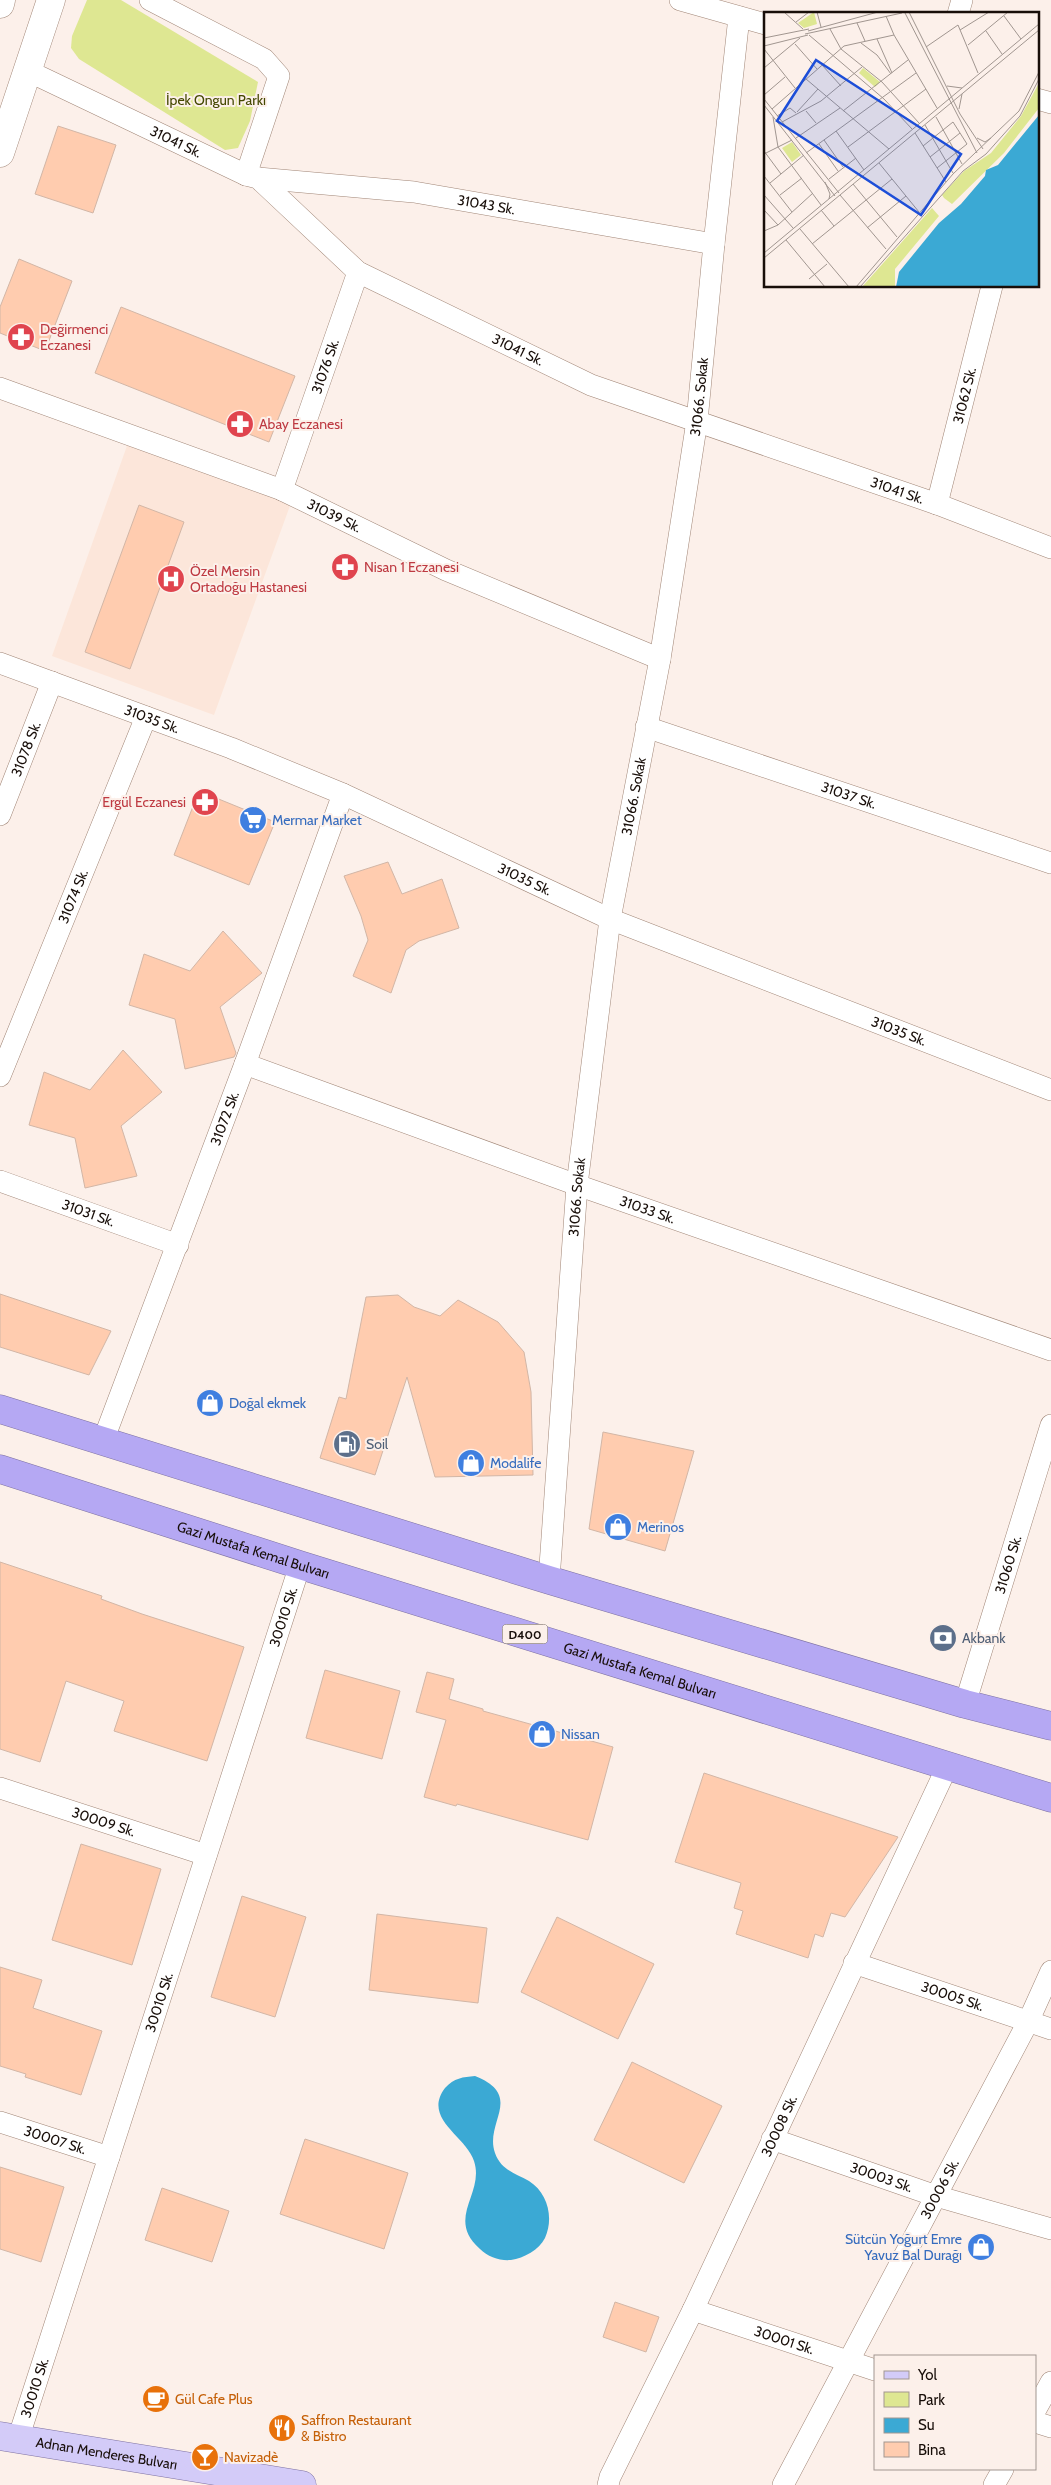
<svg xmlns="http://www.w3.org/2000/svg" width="1051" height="2485" viewBox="0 0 1051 2485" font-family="Cabin,sans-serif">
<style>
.built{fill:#fce6da}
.green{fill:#dee792}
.water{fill:#3ba9d4}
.building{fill:#ffccaf;stroke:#d2b6a6}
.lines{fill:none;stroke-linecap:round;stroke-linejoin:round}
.street-casing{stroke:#a18677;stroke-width:22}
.secondary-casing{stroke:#a18677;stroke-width:29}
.primary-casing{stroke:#7e72a1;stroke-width:29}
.highway-casing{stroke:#7e72a1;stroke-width:29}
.street{stroke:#fff;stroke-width:21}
.secondary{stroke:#fff;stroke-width:28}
.primary{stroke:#d3cbf8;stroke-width:28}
.highway{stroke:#b5a8f3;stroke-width:28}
.labels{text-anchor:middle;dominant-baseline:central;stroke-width:4;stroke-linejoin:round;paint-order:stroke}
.shield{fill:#fcf0ea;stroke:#5c524c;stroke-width:1}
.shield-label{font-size:12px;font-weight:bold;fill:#180e09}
.park-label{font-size:14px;fill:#444800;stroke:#fcf0ea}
.street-label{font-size:14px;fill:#180e09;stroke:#fcf0ea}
.health-label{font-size:14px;fill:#be3a42;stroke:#fcf0ea;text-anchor:start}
.shop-label{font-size:14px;fill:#366cbe;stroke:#fcf0ea;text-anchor:start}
.service-label{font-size:14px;fill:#4e5e75;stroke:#fcf0ea;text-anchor:start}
.food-label{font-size:14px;fill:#c56008;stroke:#fcf0ea;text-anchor:start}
.inset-road{fill:none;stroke:#a19690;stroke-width:1}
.view{fill:#1d4ed8;fill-opacity:0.15;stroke:#1d4ed8;stroke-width:2.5}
.inset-edge{fill:none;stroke:#180e09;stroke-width:2.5}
</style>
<rect width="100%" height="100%" fill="#fcf0ea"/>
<polygon class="built" points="128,443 291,503 214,715 52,656"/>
<polygon class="green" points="87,0 121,0 258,82 250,121 238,148 225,150 79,59 71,48 72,36"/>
<path class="water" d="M 475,2076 C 525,2096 484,2122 495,2153 C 501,2170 515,2173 529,2181 C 548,2193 554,2218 545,2238 C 539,2250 524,2258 511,2260 C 500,2261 488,2257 480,2249 C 445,2218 485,2194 474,2161 C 466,2136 422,2119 445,2088 C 454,2078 463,2077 475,2076 Z"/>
<g class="building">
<polygon points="58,126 116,145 93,213 35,194"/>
<polygon points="19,259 72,281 45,351 0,333 0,307"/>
<polygon points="121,307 295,376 269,442 95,373"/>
<polygon points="139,505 184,522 130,669 85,652"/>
<polygon points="199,791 275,822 249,885 174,855"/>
<polygon points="388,862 402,894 442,879 459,928 419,941 406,950 391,993 353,976 368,940 361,916 344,876"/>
<polygon points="223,931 262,973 220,1007 236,1053 234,1057 185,1069 175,1019 129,1005 144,954 190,971"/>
<polygon points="123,1050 162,1092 121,1126 137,1176 85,1188 75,1138 29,1125 44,1072 90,1090"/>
<polygon points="0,1294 111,1331 89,1375 0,1347"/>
<polygon points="398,1295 414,1307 440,1316 458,1300 498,1322 524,1352 531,1392 533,1475 435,1477 407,1377 375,1475 320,1458 339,1397 346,1399 366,1297"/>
<polygon points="603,1432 694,1451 665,1551 589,1529"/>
<polygon points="0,1562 102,1596 101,1599 142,1614 244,1647 207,1761 114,1731 124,1701 66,1681 40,1762 0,1749"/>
<polygon points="325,1670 400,1691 382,1759 306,1738"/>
<polygon points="427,1672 454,1679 449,1699 483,1709 483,1711 613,1747 588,1840 457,1804 456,1806 424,1797 446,1720 416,1712"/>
<polygon points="704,1773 898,1837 845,1917 831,1913 823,1937 815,1934 808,1958 736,1934 743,1911 734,1908 741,1883 675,1862"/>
<polygon points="81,1844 161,1869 132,1965 52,1940"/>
<polygon points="242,1896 306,1917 275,2017 211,1997"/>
<polygon points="377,1914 487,1928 478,2003 369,1990"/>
<polygon points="557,1917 654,1964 618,2039 521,1992"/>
<polygon points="0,1967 42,1980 33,2008 102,2031 81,2095 25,2077 26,2074 0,2066"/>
<polygon points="632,2062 722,2106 684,2183 594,2140"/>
<polygon points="305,2139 408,2173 384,2249 280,2214"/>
<polygon points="0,2167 64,2187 41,2262 0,2249"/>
<polygon points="162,2188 229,2211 212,2262 145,2240"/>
<polygon points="615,2302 659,2317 646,2352 603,2337"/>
</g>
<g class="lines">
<g class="street-casing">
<g id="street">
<polyline points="150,0 264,59 279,76 246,175"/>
<polyline points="680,0 765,24"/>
<polyline points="958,14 962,0"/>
<path id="s1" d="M 28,71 L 246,175 L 258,178 L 358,272 L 591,385 L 937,504 L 1051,548"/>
<polyline points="1037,99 1051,103"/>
<path id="s2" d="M 258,178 L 414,192 L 714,244"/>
<path id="s3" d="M 0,388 L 282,490 L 446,570 L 660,659"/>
<path id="s4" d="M 282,490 L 358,272"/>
<path id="s5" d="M 937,504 L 992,286"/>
<path id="s6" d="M 0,663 L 231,748 L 343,794 L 610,919 L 1051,1090"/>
<path id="s7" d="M 646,727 L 1051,863"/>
<path id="s8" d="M 0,815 L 52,682"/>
<path id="s9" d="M 245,1064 L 577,1185 L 1051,1350"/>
<path id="s10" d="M 0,1076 L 146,717"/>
<path id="s11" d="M 0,1181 L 178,1245"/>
<path id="s12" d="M 103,1441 L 245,1064 L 343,794"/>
<path id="s13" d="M 549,1580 L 577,1185 L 610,919 L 660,659 L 697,421 L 714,244 L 739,17"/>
<path id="s14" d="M 965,1704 L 1051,1425"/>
<path id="s15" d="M 0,1788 L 206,1855"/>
<path id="s16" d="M 854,1963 L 1051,2029"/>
<path id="s17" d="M 0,2122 L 109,2157"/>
<path id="s18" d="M 772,2139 L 936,2196 L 1051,2229"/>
<path id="s19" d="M 693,2310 L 875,2370"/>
<polyline points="1035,2411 1051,2382"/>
<polyline points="1035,2422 1051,2427"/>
<path id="s20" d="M 18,2439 L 300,1565"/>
<path id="s21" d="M 608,2485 L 610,2477 L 693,2310 L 947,1767"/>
<path id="s22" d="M 783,2485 L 1028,2022 L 1051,1971"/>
<polyline points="994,2485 1003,2469"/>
</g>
</g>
<g class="secondary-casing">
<g id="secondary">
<polyline points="0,4 1,0"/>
<polyline points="0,153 51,0"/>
</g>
</g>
<g class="primary-casing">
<g id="primary">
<path id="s23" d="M 0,2436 L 302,2485"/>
</g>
</g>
<g class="highway-casing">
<g id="highway">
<polyline points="0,1409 549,1580 965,1704 1051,1726"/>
<path id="s24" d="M 0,1469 L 300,1565 L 1051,1798"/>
</g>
</g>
<use href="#street" class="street"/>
<use href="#secondary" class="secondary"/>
<use href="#primary" class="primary"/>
<use href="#highway" class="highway"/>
</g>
<defs>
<g id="pharmacy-disc" transform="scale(1.4375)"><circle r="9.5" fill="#e0444e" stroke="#fcf0ea"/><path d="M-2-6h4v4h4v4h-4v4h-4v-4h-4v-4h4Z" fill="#fff"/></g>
<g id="hospital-disc" transform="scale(1.4375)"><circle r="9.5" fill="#e0444e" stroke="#fcf0ea"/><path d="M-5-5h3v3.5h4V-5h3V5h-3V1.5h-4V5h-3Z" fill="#fff"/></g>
<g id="supermarket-disc" transform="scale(1.4375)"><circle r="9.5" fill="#3f7fe0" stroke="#fcf0ea"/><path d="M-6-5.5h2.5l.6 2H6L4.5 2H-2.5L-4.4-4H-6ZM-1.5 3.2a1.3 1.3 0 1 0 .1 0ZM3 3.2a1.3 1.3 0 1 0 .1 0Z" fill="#fff"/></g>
<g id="shop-disc" transform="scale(1.4375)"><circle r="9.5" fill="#3f7fe0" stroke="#fcf0ea"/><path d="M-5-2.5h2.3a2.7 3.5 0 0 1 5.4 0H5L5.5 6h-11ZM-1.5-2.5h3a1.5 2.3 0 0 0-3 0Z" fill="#fff"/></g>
<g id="fuel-disc" transform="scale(1.4375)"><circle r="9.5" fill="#5c6f8a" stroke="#fcf0ea"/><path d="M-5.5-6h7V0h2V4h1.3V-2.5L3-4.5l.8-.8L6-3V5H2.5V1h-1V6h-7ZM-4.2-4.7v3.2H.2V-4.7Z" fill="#fff"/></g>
<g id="bank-disc" transform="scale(1.4375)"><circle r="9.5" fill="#5c6f8a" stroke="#fcf0ea"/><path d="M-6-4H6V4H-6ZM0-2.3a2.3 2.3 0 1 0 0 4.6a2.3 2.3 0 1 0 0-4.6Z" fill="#fff"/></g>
<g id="cafe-disc" transform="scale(1.4375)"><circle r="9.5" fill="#e8710a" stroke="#fcf0ea"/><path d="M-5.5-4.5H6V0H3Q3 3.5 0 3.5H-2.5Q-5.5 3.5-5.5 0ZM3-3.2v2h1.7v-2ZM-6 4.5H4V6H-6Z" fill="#fff"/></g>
<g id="restaurant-disc" transform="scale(1.4375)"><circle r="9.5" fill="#e8710a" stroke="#fcf0ea"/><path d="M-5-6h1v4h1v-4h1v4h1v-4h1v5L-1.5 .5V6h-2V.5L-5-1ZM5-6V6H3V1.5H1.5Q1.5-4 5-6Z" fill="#fff"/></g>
<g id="bar-disc" transform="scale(1.4375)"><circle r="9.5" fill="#e8710a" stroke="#fcf0ea"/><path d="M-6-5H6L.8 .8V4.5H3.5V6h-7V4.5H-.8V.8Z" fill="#fff"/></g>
</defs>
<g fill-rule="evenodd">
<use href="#pharmacy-disc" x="21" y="337"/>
<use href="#pharmacy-disc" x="240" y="424"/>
<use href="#pharmacy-disc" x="345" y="567"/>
<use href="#hospital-disc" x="171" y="579"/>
<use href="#pharmacy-disc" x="205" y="802"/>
<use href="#supermarket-disc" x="253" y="820"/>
<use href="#shop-disc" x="210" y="1403"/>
<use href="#fuel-disc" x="347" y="1444"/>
<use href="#shop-disc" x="471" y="1463"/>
<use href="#shop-disc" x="618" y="1527"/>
<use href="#bank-disc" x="943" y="1638"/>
<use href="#shop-disc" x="542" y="1734"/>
<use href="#shop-disc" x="981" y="2247"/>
<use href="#cafe-disc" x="156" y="2399"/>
<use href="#restaurant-disc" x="282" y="2428"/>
<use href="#bar-disc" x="205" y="2457"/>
</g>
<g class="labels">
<rect class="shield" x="502.5" y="1624.5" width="45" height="19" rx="4"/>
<g class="shield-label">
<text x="525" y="1634">D400</text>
</g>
<g class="park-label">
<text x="216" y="100">İpek Ongun Parkı</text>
</g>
<g class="street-label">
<text stroke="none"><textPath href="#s1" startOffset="164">31041 Sk.</textPath></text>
<text stroke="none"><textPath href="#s2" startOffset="230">31043 Sk.</textPath></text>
<text stroke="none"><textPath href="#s1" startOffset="569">31041 Sk.</textPath></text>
<text stroke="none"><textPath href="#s4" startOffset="131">31076 Sk.</textPath></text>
<text stroke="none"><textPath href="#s5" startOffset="112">31062 Sk.</textPath></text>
<text stroke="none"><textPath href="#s13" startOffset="1194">31066. Sokak</textPath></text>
<text stroke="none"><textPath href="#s1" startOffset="974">31041 Sk.</textPath></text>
<text stroke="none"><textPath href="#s3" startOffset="358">31039 Sk.</textPath></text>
<text stroke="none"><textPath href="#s6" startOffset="162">31035 Sk.</textPath></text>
<text stroke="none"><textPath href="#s8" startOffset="71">31078 Sk.</textPath></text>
<text stroke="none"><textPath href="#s7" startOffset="214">31037 Sk.</textPath></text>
<text stroke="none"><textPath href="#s13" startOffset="789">31066. Sokak</textPath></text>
<text stroke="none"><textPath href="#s6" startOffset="568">31035 Sk.</textPath></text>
<text stroke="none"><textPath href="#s10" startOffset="194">31074 Sk.</textPath></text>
<text stroke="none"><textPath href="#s6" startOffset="972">31035 Sk.</textPath></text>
<text stroke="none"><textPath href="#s12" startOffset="345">31072 Sk.</textPath></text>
<text stroke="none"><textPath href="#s13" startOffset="384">31066. Sokak</textPath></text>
<text stroke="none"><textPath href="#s9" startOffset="428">31033 Sk.</textPath></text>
<text stroke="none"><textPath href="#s11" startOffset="94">31031 Sk.</textPath></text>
<text stroke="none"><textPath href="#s24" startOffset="266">Gazi Mustafa Kemal Bulvarı</textPath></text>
<text stroke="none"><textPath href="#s14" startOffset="146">31060 Sk.</textPath></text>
<text stroke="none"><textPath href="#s20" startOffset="864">30010 Sk.</textPath></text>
<text stroke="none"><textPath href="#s24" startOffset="671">Gazi Mustafa Kemal Bulvarı</textPath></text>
<text stroke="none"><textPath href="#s15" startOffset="109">30009 Sk.</textPath></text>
<text stroke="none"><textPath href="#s16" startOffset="104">30005 Sk.</textPath></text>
<text stroke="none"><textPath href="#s20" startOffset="459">30010 Sk.</textPath></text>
<text stroke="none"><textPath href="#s21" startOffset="398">30008 Sk.</textPath></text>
<text stroke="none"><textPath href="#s17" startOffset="58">30007 Sk.</textPath></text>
<text stroke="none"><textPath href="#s18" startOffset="116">30003 Sk.</textPath></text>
<text stroke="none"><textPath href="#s22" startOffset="335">30006 Sk.</textPath></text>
<text stroke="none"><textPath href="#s19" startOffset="96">30001 Sk.</textPath></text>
<text stroke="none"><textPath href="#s20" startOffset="54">30010 Sk.</textPath></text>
<text stroke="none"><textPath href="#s23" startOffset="108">Adnan Menderes Bulvarı</textPath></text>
</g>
<g class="health-label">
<text x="40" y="329">Değirmenci<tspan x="40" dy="16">Eczanesi</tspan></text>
<text x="259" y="424">Abay Eczanesi</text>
<text x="364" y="567">Nisan 1 Eczanesi</text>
<text x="190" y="571">Özel Mersin<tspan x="190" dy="16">Ortadoğu Hastanesi</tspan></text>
<text x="186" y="802" text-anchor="end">Ergül Eczanesi</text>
</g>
<g class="shop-label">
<text x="272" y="820">Mermar Market</text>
<text x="229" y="1403">Doğal ekmek</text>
<text x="490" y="1463">Modalife</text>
<text x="637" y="1527">Merinos</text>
<text x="561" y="1734">Nissan</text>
<text x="962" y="2239" text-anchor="end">Sütcün Yoğurt Emre<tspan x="962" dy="16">Yavuz Bal Durağı</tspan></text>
</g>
<g class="service-label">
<text x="366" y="1444">Soil</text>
<text x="962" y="1638">Akbank</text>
</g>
<g class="food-label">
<text x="175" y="2399">Gül Cafe Plus</text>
<text x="301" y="2420">Saffron Restaurant<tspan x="301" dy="16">&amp; Bistro</tspan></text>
<text x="224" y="2457">Navizadè</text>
</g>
</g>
<g transform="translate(764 12)">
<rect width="275" height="275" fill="#fcf0ea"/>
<path d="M 50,0 L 53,12 L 40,16 L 34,11 ZM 99,56 L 116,70 L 111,75 L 95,61 ZM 275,71 L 275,96 L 240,141 L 188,192 L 180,186 L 178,183 L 200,159 L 227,141 L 257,104 ZM 28,130 L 37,143 L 28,150 L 18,136 ZM 168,196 L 175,204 L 131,257 L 131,274 L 98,275 Z" fill="#dee792"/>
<path d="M 275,103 L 275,275 L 132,275 L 135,260 L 175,211 L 197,192 L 221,164 L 222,158 L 234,153 Z" fill="#3ba9d4"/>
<path class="inset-road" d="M 20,0 L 39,17M 53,0 L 57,15M 145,0 L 196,102 L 219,137M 141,1 L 213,141M 122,4 L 130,23 L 173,96M 240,4 L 257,27M 32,10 L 45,0M 93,11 L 101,29M 66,17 L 77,37 L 118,70 L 155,111M 196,18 L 225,0M 44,19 L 114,0M 222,19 L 238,42M 41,22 L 138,1M 45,23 L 120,87 L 148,117M 0,26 L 45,17M 113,27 L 128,61M 97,31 L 113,43 L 127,62M 31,32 L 53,57M 204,33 L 244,0M 0,34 L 44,23M 162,35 L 194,13 L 214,61M 0,37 L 31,76M 58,53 L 77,74M 0,56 L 36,26M 42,67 L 125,137M 183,74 L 198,76M 0,83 L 21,65M 0,87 L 75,181M 0,93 L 71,184M 8,97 L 80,34 L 130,23M 195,97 L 198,82M 42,99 L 52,111M 79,99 L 144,48M 33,100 L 54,77M 13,104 L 26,96 L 32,101M 9,105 L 14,135 L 57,193M 172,105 L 198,152M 18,110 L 57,89 L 98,55M 161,113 L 189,161M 72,119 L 100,158M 151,121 L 182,170M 32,126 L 76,96M 213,126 L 221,130 L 227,126M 60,128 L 79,155M 55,132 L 74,159M 159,134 L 189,110 L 203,132 L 173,156M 84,135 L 162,77M 0,139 L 17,162M 42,141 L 152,61M 0,142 L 28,128M 166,145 L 196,121M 115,151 L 155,200M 0,164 L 28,200M 65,167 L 92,146M 61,170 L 66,182 L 65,187M 6,171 L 40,143M 89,172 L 133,225M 0,183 L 29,216M 16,183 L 38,166M 76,183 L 122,237M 0,198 L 14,213M 57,198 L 70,214M 103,216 L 142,184M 36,217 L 85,275M 0,219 L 14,213 L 49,181M 22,228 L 61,275M 48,232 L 128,167M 0,241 L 275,12M 0,246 L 275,18M 45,267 L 63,252M 92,275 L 189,162 L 255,99 L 275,60M 96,275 L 199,159 L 222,142 L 256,104 L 275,67"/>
<path class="view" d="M 52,48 L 197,142 L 157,203 L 13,109 Z"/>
<rect width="275" height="275" class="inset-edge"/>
</g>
<rect x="874" y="2355" width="162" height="115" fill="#fcf0ea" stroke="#a19690"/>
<rect x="884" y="2371" width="25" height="8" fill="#d3cbf8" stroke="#a19690"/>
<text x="918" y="2380" font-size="15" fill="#180e09">Yol</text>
<rect x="884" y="2392" width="25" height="15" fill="#dee792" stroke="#a19690"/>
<text x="918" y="2405" font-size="15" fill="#180e09">Park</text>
<rect x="884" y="2418" width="25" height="15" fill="#3ba9d4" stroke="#a19690"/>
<text x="918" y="2430" font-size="15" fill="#180e09">Su</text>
<rect x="884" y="2442" width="25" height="15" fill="#ffccaf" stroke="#a19690"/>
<text x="918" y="2455" font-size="15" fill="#180e09">Bina</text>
</svg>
